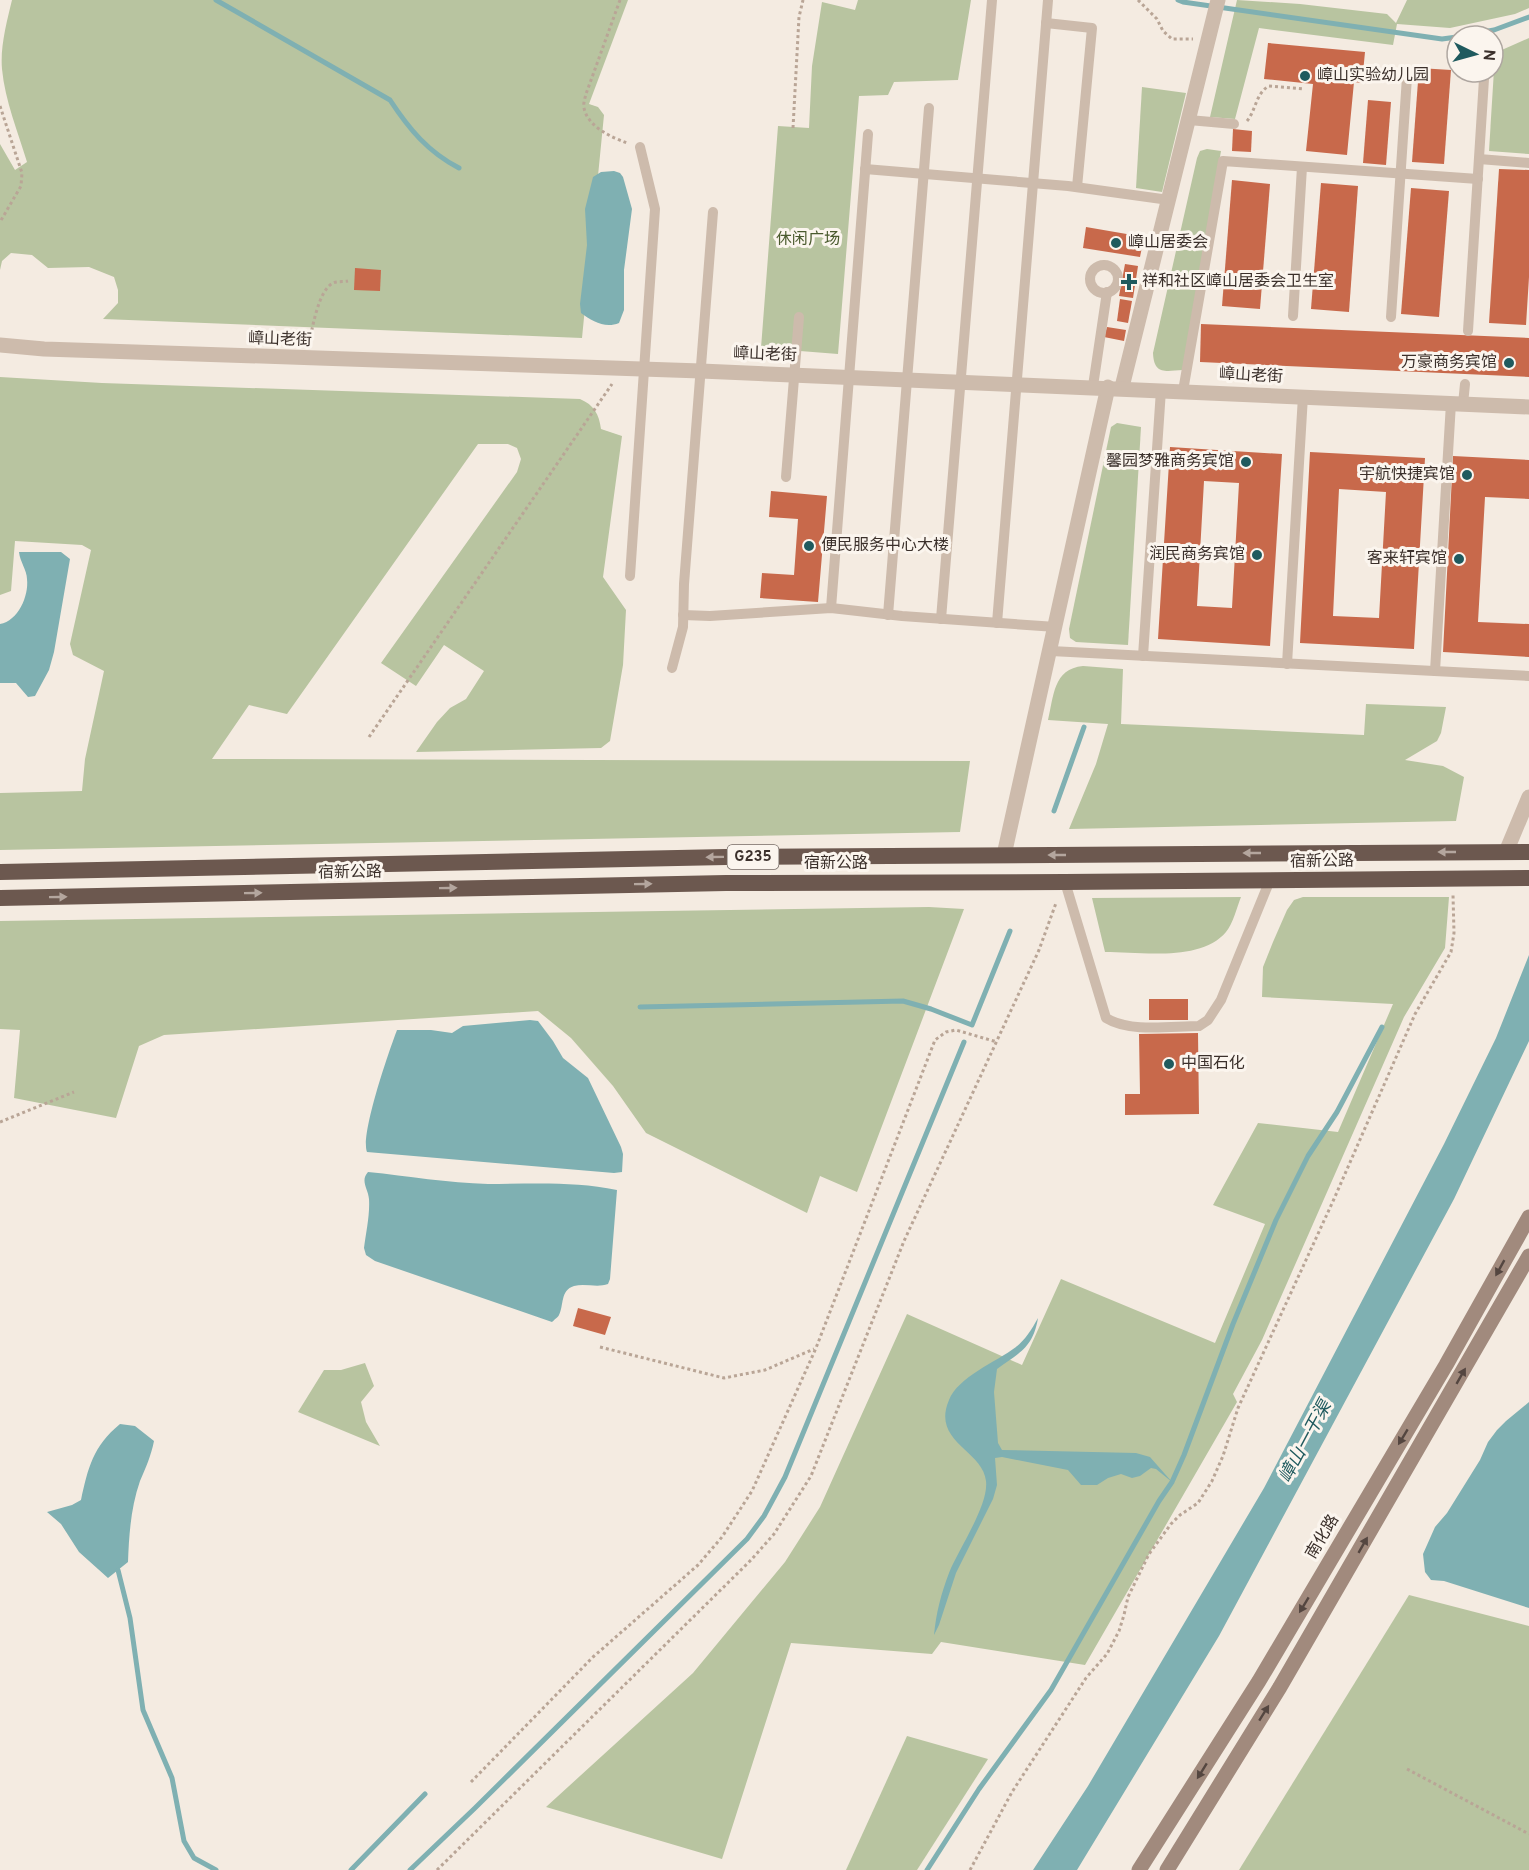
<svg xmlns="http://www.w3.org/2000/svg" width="1529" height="1870" viewBox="0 0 1529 1870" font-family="Overpass,'Noto Sans SC',sans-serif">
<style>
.green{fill:#b8c4a0}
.water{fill:#7fb0b2}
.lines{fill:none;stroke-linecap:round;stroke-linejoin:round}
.stream{stroke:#7fb0b2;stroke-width:5}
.building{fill:#c8694b;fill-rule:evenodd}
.path{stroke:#b9a596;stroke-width:3;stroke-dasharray:3 3;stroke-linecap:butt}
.service{stroke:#cdbbac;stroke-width:10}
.minor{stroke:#cdbbac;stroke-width:15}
.tertiary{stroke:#cdbbac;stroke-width:15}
.secondary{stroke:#a18a7d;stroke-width:15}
.trunk{stroke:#6c584f;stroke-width:16}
.oneway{fill:#b4a69e}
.oneway2{fill:#544640}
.poi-dot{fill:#1f5a5e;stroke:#fbf5ee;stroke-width:2}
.labels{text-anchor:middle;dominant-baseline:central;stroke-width:6;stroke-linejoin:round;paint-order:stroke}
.shield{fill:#fbf5ee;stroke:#756b66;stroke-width:1.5}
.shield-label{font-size:15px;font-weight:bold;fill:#3b302b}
.poi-label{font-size:16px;fill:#3b302b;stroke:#fbf5ee;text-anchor:start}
.park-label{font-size:16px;fill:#4a5a2e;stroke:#fbf5ee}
.street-label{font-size:16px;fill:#3b302b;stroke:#fbf5ee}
.water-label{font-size:18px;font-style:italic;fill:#1f5a5e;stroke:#fbf5ee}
</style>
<rect width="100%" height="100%" fill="#f4ebe1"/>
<g class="green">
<path d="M 12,0 L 628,0 L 589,104 L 598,107 L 604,115 L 582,338 L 103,319 L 118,303 L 118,290 L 114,277 L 89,267 L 48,268 L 32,255 L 11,253 L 2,261 L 0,270 L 0,144 L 15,170 L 27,162 C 18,132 5,101 2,69 C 0,47 7,21 12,0 Z"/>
<polygon points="858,0 971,0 958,80 894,82 888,95 859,96 838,354 761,348 778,126 809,128 812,66 822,2 855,10"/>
<polygon points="1237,0 1300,4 1387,14 1396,23 1407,0 1529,0 1529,8 1515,14 1450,28 1397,24 1393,45 1259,28 1235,119 1210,117"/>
<polygon points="1529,38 1529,154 1489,151 1495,53"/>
<polygon points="1142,87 1186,93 1162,192 1136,188"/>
<path d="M 1207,149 L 1221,151 L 1183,370 C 1165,371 1154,375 1153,353 L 1197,158 L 1200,151 Z"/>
<path d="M 0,377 L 102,383 L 580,399 C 594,405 599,414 601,429 L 622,436 L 603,577 L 626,610 L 623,665 L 610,741 L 601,748 L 416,752 L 437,722 L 450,708 L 466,699 L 484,671 L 444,645 L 416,686 L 381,663 L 517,472 L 521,459 L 517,448 L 508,444 L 478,444 L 287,714 L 249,705 L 212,759 L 970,761 L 960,832 L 0,850 L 0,793 L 82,791 L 85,759 L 104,671 L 73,655 L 70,644 L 91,550 L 82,545 L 15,541 L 11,591 L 0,595 Z"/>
<polygon points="1117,423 1141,427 1128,645 1076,642 1070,638 1069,629 1111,427"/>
<path d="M 1083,666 L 1123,669 L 1121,724 L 1364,735 L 1366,704 L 1446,707 L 1441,733 L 1437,741 L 1405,760 L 1443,766 L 1464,777 L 1456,821 L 1069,829 L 1096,764 L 1108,724 L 1048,720 C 1054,696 1053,669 1083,666 Z"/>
<path d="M 1241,897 C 1237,907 1233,924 1226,932 C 1201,962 1140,952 1105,952 L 1092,898 Z"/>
<polygon points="1303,897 1449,897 1445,948 1404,1017 1262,1340 1233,1394 1237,1402 1085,1665 941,1642 932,1654 791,1643 722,1859 546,1807 693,1673 785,1562 820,1507 907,1314 1022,1365 1061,1279 1215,1343 1265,1224 1213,1205 1258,1123 1338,1132 1393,1004 1262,997 1263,967 1273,942 1287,910 1294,900"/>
<polygon points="929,907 964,909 857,1192 820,1176 807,1213 646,1133 613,1086 571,1038 538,1011 164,1035 139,1046 116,1118 14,1098 20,1030 0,1029 0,921"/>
<polygon points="365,1363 374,1386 361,1402 366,1422 380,1446 298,1412 324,1370 341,1370"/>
<polygon points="1409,1595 1529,1626 1529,1870 1239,1870"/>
<polygon points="907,1736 988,1759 917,1870 846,1870"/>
</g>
<g class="water">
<path d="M 614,171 L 620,173 L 623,177 L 632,209 L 624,270 L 624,310 L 619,323 C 605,329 592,321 581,313 L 580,304 L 587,245 L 585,209 L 593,177 L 601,172 Z"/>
<path d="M 19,552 L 61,552 L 70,559 L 54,652 L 49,670 L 35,696 L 28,697 L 16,683 L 0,683 L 0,624 C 18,621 29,596 27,579 C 27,570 20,562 19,552 Z"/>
<polygon points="1529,955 1529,1041 1454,1199 1219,1636 1077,1870 1033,1870 1088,1786 1264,1488 1444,1144 1496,1038"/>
<path d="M 530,1020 L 538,1021 L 553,1041 L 563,1058 L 588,1078 L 621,1147 L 623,1154 L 622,1172 L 614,1173 L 367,1152 C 360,1135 389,1051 397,1030 L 431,1030 L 452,1033 L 463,1026 Z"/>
<path d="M 368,1172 C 408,1176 448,1183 488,1184 C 531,1184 574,1181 617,1190 L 610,1279 L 608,1284 C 597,1288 585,1283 574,1286 C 560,1290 564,1306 559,1315 C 559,1316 553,1321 552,1322 L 375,1261 L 366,1255 L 364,1248 C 366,1232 370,1215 369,1199 C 368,1188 360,1181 368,1172 Z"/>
<path d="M 1038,1318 C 1033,1348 1019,1353 997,1369 L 994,1392 L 998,1443 L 1002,1450 L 1136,1453 L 1150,1457 L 1172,1482 L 1156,1469 L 1151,1468 L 1140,1476 L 1132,1478 L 1121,1474 L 1108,1478 L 1097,1485 L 1081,1485 L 1068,1470 L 1002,1457 L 995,1458 L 997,1485 L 993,1499 L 956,1573 L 939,1625 L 934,1635 C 936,1613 941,1594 949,1573 C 958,1550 989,1505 986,1481 C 983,1450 931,1442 949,1400 C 958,1377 996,1362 1016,1347 C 1025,1340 1032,1329 1038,1318 Z"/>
<polygon points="1529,1402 1529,1608 1444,1581 1431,1580 1425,1572 1423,1554 1435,1527 1447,1513 1480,1460 1488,1442 1497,1430 1506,1421"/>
<path d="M 120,1424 L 135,1426 L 154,1441 C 151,1456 146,1467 140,1481 C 131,1507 129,1534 128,1562 L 108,1578 L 79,1552 L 61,1524 L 47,1512 L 72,1505 L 81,1500 C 88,1468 93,1446 120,1424 Z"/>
</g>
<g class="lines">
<g class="stream">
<path d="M 216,0 L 390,100 C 409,129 428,152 459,168"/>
<polyline points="1178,0 1183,2 1442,39 1457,37"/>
<polyline points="1461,36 1494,30 1529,17"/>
<polyline points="1054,811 1084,727"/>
<polyline points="640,1007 903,1001 931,1009 972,1025 1010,931"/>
<polyline points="118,1570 130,1618 143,1710 172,1778 184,1841 194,1858 216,1870"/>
<polyline points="351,1870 425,1794"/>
<polyline points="410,1870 475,1808 747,1539 764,1516 785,1477 964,1042"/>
<polyline points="927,1870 979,1789 1051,1690 1159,1501 1172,1482 1184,1455 1233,1324 1276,1220 1308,1156 1337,1112 1382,1027"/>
</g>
</g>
<g class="building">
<polygon points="1268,43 1365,52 1362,83 1354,82 1347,155 1306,151 1313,84 1264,79"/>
<polygon points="1419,68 1451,70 1444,164 1412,162"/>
<polygon points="1368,100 1391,102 1386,165 1363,163"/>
<polygon points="1233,129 1252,131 1251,152 1232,151"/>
<polygon points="1499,169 1529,170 1529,277 1526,325 1489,323"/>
<polygon points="1232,180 1270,184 1260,309 1222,306"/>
<polygon points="1321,183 1358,186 1349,312 1311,309"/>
<polygon points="1411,188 1449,191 1439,317 1401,314"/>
<polygon points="1086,227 1144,237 1140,257 1083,248"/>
<polygon points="1125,264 1138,266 1133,298 1119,296"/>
<polygon points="355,268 381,270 380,291 354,290"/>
<polygon points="1120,299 1132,301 1128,323 1117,321"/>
<polygon points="1201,324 1529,338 1529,377 1200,362"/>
<polygon points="1107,327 1126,330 1124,341 1104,337"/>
<path d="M 1170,447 L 1282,454 L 1270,646 L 1158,639 ZM 1204,481 L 1239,483 L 1232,608 L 1197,606 Z"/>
<path d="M 1310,452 L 1425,458 L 1414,649 L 1300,643 ZM 1339,489 L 1386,492 L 1379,618 L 1333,616 Z"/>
<polygon points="1453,456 1529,460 1529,499 1485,497 1478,622 1529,624 1529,657 1443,652"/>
<polygon points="771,491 827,496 818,602 760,598 762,573 794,575 798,519 769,517"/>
<rect x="1149" y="999" width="39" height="21"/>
<polygon points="1198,1033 1199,1114 1125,1115 1125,1094 1140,1094 1139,1034"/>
<polygon points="578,1308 611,1317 605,1335 573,1326"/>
</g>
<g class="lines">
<g class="path">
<path d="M 620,0 L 586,94 C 585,98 583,104 584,108 C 588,127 611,137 627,143"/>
<polyline points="1138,0 1157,19 1163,31 1172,39 1193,39"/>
<polyline points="0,106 22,173 21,186 0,222"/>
<path d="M 1247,121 C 1256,110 1256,93 1269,86 L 1304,89"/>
<polyline points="793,128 799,17 803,0"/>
<path d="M 309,342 C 313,327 318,291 333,283 C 338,281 343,282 348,281"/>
<polyline points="369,737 612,384"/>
<polyline points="0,1122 74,1092"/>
<polyline points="600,1347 724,1378 765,1370 814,1349"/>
<polyline points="1407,1769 1529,1834"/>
<polyline points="471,1782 593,1657 698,1565 722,1537 752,1491 816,1348 935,1040 946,1032 956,1030 997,1042"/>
<polyline points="437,1870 751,1560 774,1534 811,1476 904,1241 1039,950 1056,903"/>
<polyline points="970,1870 1012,1792 1086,1678 1107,1654 1119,1631 1124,1615 1128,1597 1149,1554 1171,1524 1180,1515 1198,1503 1212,1481 1223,1456 1238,1408 1334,1199 1415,1014 1451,952 1454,933 1453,895"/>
</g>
<g class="service">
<polyline points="1046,23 1092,28 1077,187"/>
<polyline points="1189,120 1234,124"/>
<polyline points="1479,159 1529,163"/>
<polyline points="865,169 1068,186 1169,200"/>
<circle cx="1104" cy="279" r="14"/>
<polyline points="1293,316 1302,167"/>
<polyline points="1391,317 1407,77"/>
<polyline points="1468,331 1484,79"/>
<polyline points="1093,386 1107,292"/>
<polyline points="1183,391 1223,161 1478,179"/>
<polyline points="1463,404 1465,384"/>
<polyline points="786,477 799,317"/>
<polyline points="630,576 655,209 640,147"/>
<polyline points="831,608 868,134"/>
<polyline points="683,615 710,616 831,608 902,616 1056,627"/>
<polyline points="888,615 929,108"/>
<polyline points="941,619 992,0"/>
<polyline points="997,623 1048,0"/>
<polyline points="1051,651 1529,676"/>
<polyline points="1143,656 1161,390"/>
<polyline points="1287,664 1303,396"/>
<polyline points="672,668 683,627 684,584 713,212"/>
<polyline points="1435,671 1451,403"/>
<path d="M 1065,882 L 1106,1018 C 1130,1033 1172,1026 1199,1026 L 1208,1020 L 1221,1000 L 1270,880"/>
</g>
<g class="minor">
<polyline points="1122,387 1218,0"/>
<polyline points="1506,852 1529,797"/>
<polyline points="1004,855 1108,387"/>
</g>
<path class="tertiary" d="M 0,345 L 44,349 C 263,357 482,362 701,371 C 977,381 1253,394 1529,407"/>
<g class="secondary">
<polyline points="1139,1870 1259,1681 1446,1365 1529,1217"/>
<polyline points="1167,1870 1280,1687 1529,1256"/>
</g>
<g class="trunk">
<polyline points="0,872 726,857 1529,852"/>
<polyline points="0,898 726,883 1065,882 1529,878"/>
</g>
</g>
<defs><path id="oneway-solid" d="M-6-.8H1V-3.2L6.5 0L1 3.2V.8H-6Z" transform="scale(1.5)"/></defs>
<g class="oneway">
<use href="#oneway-solid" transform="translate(1447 852) rotate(180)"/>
<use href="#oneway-solid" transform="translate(1252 853) rotate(180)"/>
<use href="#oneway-solid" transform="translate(1057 855) rotate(180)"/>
<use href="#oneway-solid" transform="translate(715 857) rotate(179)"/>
<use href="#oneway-solid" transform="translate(643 884) rotate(-1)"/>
<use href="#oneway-solid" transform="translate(448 888) rotate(-1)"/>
<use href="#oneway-solid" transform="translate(253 893) rotate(-1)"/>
<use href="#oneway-solid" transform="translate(58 897) rotate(-1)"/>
</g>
<g class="oneway2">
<use href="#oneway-solid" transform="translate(1500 1268) rotate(119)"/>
<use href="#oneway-solid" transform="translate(1461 1376) rotate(-60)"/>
<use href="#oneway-solid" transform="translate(1403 1437) rotate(121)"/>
<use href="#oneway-solid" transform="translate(1363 1545) rotate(-60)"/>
<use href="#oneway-solid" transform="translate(1304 1605) rotate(121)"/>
<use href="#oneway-solid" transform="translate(1264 1713) rotate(-58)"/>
<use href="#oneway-solid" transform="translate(1202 1771) rotate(122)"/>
</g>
<g class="poi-dot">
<circle cx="1305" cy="76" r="6"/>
<circle cx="1116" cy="243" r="6"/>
<path d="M1126 273h6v6h6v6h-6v6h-6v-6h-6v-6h6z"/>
<circle cx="1509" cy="363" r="6"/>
<circle cx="1246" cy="462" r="6"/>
<circle cx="1467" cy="475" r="6"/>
<circle cx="809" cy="546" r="6"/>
<circle cx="1257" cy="555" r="6"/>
<circle cx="1459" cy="559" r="6"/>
<circle cx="1169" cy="1064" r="6"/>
</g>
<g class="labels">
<rect class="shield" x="727.5" y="845" width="51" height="24" rx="4.5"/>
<g class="shield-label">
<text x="753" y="857">G235</text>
</g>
<g class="poi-label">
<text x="1317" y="76">嶂山实验幼儿园</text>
<text x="1128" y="243">嶂山居委会</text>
<text x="1142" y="282">祥和社区嶂山居委会卫生室</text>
<text x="1497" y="363" text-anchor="end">万豪商务宾馆</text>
<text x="1234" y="462" text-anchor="end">馨园梦雅商务宾馆</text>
<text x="1455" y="475" text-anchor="end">宇航快捷宾馆</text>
<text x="821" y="546">便民服务中心大楼</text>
<text x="1245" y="555" text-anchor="end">润民商务宾馆</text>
<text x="1447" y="559" text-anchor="end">客来轩宾馆</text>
<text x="1181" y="1064">中国石化</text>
</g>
<g class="park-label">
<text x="808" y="240">休闲广场</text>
</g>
<g class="street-label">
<text transform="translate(280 340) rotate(2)">嶂山老街</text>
<text transform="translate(765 355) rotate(2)">嶂山老街</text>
<text transform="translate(1251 376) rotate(3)">嶂山老街</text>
<text transform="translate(1322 862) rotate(-1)">宿新公路</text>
<text x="836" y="864">宿新公路</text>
<text transform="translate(350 873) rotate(-1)">宿新公路</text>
<text transform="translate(1323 1537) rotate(-59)">南化路</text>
</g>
<g class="water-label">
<text transform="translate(1306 1442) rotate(-62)">嶂山一干渠</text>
</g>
</g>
<g transform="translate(1475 54) rotate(95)"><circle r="28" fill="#fbf5ee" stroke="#aea6a0" stroke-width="1.5"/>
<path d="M0-4.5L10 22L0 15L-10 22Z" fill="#1f5a5e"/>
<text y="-9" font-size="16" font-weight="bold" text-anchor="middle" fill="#3b302b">N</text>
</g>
</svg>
